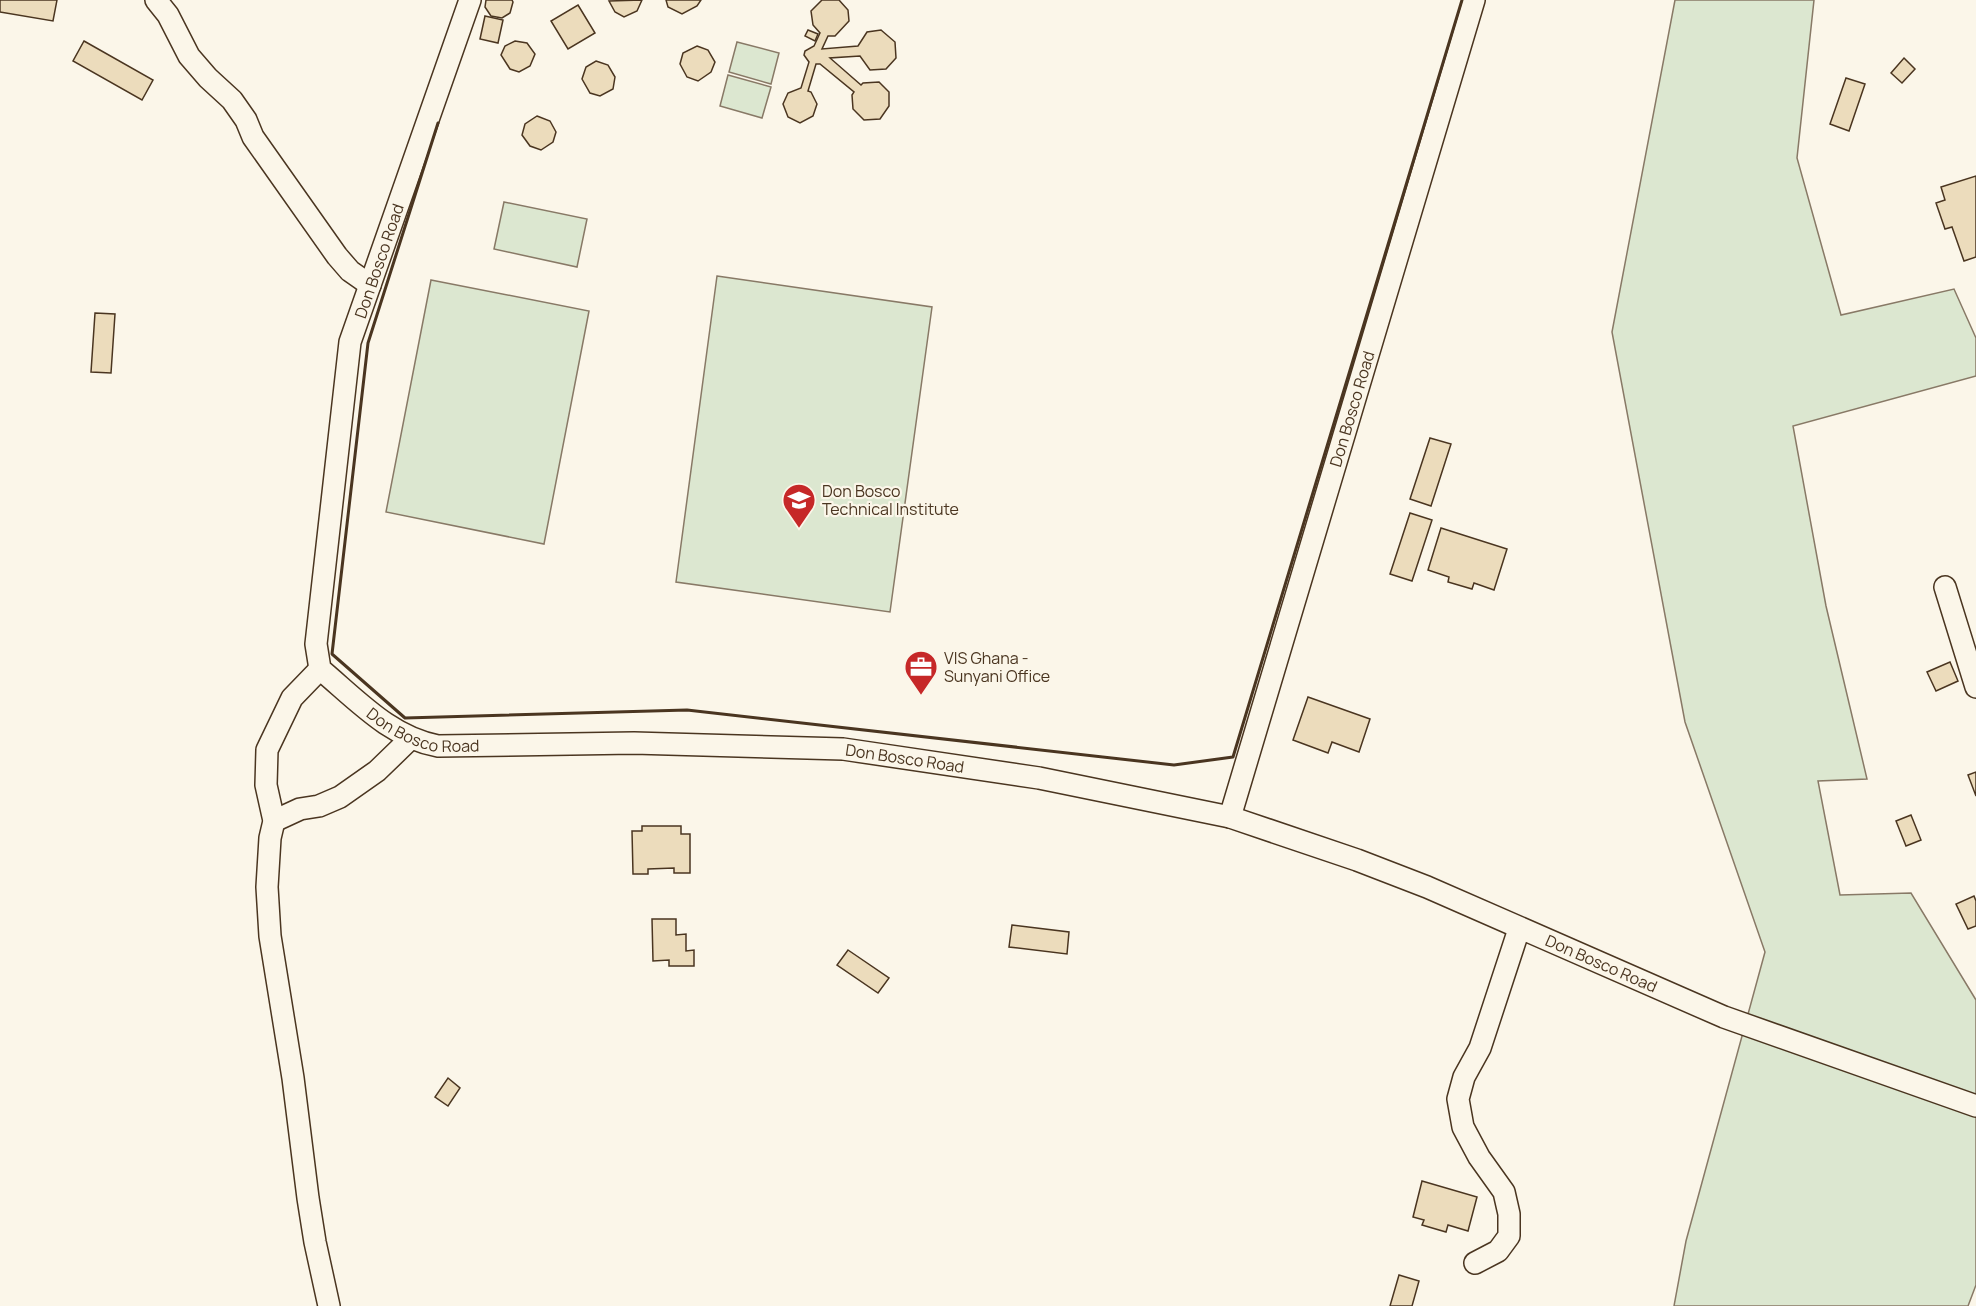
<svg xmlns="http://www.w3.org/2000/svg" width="1976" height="1306" viewBox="0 0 1976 1306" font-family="Manrope,sans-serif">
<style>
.green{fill:#dce7d0;stroke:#887966;stroke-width:1.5}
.building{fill:#ecdcbc;stroke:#4a3520;stroke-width:1.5}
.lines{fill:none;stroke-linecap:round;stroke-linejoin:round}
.minor-casing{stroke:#4a3520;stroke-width:24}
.minor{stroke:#fbf6e9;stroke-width:21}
.wall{stroke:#4a3520;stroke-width:3}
.labels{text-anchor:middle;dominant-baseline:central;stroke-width:4.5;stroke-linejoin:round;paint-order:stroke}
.street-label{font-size:16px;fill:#4a3520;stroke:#fbf6e9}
.poi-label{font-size:16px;fill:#4a3520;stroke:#fbf6e9;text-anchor:start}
</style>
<rect width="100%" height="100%" fill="#fbf6e9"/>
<g class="green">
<polygon points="1675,0 1814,0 1797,158 1841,315 1954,289 1976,338 1976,376 1793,426 1826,606 1867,779 1818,781 1840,895 1911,893 1976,1000 1976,1285 1968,1306 1674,1306 1686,1241 1765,952 1685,722 1612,332"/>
<polygon points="737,42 779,53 771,84 729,72"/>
<polygon points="728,75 771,87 762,118 720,106"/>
<polygon points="504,202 587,219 577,267 494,249"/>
<polygon points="717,276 932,307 890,612 676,582"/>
<polygon points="431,280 589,311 544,544 386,512"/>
</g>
<g class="building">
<polygon points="0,0 57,0 53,21 0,12"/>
<polygon points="486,0 512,0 513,2 510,13 502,18 491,16 485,7"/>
<polygon points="642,0 637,11 624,17 615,12 609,1"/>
<polygon points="666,0 701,0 697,6 682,14 668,7"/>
<polygon points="822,0 839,0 848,10 849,21 835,36 828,36 822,49 858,46 867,32 881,30 895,42 896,58 886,69 870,70 860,56 830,58 861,85 863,83 879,82 889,92 889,106 880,119 864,120 853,109 852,95 854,92 820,64 816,64 808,91 811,92 817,104 813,116 800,123 788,117 783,104 788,93 801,88 809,62 804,55 805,51 814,46 820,33 813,25 811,11"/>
<polygon points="578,5 595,33 568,49 551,21"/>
<polygon points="485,16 503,20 498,43 480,39"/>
<polygon points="808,30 818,34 815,41 805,36"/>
<polygon points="84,41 153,80 142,100 73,61"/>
<polygon points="515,41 527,43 535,54 530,66 519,72 510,69 501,55 505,46"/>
<polygon points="697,46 708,50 715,62 711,72 698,81 687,77 680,64 683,53"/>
<polygon points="1904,58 1915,69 1902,83 1891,73"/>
<polygon points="596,61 608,65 615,77 613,89 600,96 590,93 582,79 586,67"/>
<polygon points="1846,78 1865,84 1849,131 1830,124"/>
<polygon points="537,116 550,121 556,132 553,142 541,150 530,146 522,135 525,124"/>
<polygon points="1976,176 1976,257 1964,261 1952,227 1945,229 1936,203 1945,200 1941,187"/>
<polygon points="95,313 115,314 111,373 91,372"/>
<polygon points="1430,438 1451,444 1431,506 1410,499"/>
<polygon points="1410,513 1432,520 1412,581 1390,574"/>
<polygon points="1441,528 1507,549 1494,590 1474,583 1472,589 1448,582 1449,577 1428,570"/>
<polygon points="1950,662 1958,681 1936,691 1927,672"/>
<polygon points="1308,697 1370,719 1359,752 1332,742 1328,753 1293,740"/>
<polygon points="1976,772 1976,796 1968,775"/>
<polygon points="1911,815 1921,840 1906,846 1896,821"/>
<polygon points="642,826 681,826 681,834 690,834 690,873 674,873 674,868 648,869 648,874 633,874 632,831 642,831"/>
<polygon points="1974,896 1976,901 1976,926 1968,929 1956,904"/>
<polygon points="652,919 676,919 676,935 686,934 686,951 694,950 694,966 669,966 669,960 653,961"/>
<polygon points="1012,925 1069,932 1067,954 1009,947"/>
<polygon points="848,950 889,978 878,993 837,965"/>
<polygon points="448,1078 460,1088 448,1106 435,1097"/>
<polygon points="1422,1181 1477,1197 1468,1231 1448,1225 1446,1232 1422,1225 1424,1220 1413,1217"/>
<polygon points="1399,1275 1419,1281 1412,1306 1390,1306"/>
</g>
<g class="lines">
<g class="minor-casing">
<g id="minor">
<polyline points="156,0 168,15 189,56 208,78 232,100 246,120 253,137 337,256 350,271 370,285"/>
<path id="s1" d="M 470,0 L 350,342 L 316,644 L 320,669 C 357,700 390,737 438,746 L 634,743 L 843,749 L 1039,778 L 1230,817 L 1357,860 L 1427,887 L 1724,1017 L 1976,1106"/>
<polyline points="1945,587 1976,687"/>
<polyline points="320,669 292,698 267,750 266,785 274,821 270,838 267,887 270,936 293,1078 308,1198 315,1242 329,1306"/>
<path id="s2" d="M 1230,817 L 1474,0"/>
<polyline points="274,821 300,809 319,806 340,797 377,771 410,739"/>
<polyline points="1475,1263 1498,1251 1509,1236 1509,1214 1504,1192 1479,1157 1463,1127 1458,1099 1464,1077 1480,1048 1519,929"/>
</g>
</g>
<use href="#minor" class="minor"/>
<polyline class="wall" points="438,123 368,343 332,654 405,718 687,710 1174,765 1233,757 1462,0"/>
</g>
<defs>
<g id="school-pin" transform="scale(1.725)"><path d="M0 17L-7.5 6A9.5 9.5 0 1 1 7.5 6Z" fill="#c62828" stroke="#fbf6e9"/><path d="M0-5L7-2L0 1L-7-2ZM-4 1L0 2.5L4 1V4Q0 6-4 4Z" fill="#fff"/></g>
<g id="office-pin" transform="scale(1.725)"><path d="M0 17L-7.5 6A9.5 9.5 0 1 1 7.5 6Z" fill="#c62828" stroke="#fbf6e9"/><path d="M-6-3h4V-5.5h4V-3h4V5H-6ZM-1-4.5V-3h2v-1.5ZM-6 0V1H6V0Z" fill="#fff"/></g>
</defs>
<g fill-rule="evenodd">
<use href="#school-pin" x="799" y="500"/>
<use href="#office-pin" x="921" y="667"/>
</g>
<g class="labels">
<g class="street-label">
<text transform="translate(379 261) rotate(-71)">Don Bosco Road</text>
<text stroke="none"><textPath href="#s2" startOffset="426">Don Bosco Road</textPath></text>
<text stroke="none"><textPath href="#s1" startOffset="816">Don Bosco Road</textPath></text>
<text stroke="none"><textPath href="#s1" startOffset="1302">Don Bosco Road</textPath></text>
<text stroke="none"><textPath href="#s1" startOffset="2032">Don Bosco Road</textPath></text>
</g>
<g class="poi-label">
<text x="822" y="491">Don Bosco<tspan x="822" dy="18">Technical Institute</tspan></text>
<text x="944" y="658">VIS Ghana -<tspan x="944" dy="18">Sunyani Office</tspan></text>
</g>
</g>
</svg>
